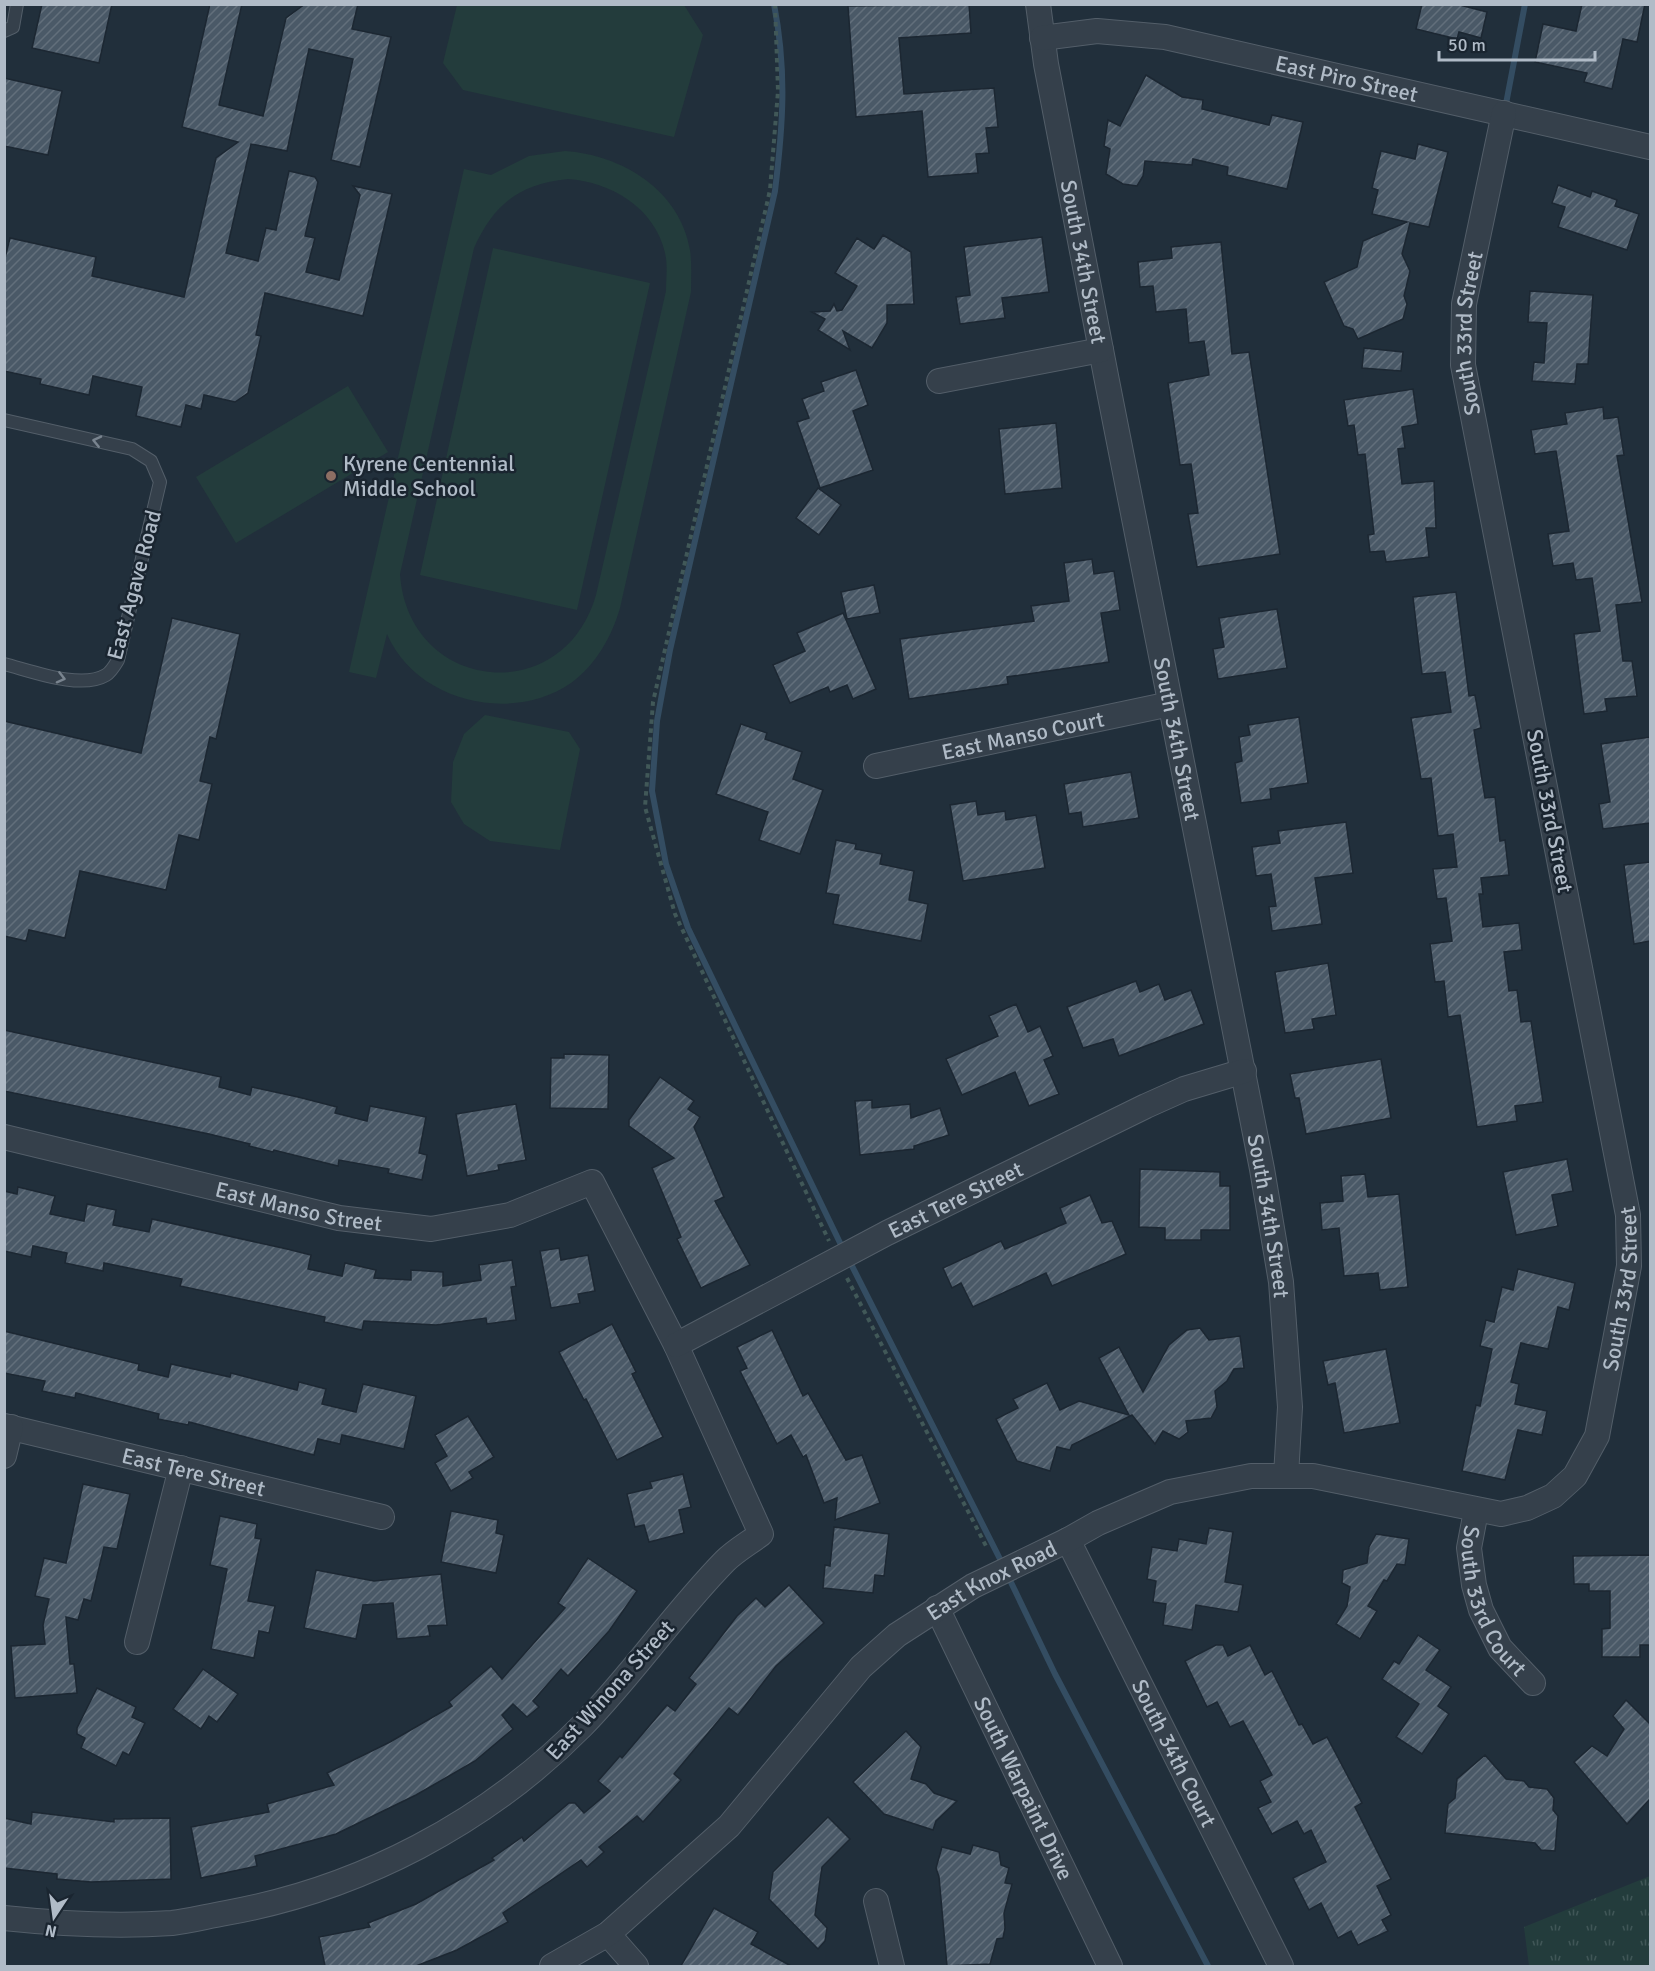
<svg xmlns="http://www.w3.org/2000/svg" width="1655" height="1971" viewBox="0 0 1655 1971" font-family="Signika,sans-serif">
<style>
.grass{fill:url(#grass-tufts)}
.pitch{fill:#233c3c;fill-rule:evenodd}
.lines{fill:none;stroke-linecap:round;stroke-linejoin:round}
.stream{stroke:#344d62;stroke-width:6}
.building{fill:url(#building-hatch);stroke:#1c2732;stroke-width:1.5}
.lane-casing{stroke:#535e69;stroke-width:14}
.street-casing{stroke:#535e69;stroke-width:26}
.path{stroke:#415858;stroke-width:4;stroke-dasharray:4.5 4.5;stroke-linecap:butt}
.lane{stroke:#35404b;stroke-width:12}
.street{stroke:#35404b;stroke-width:24}
.oneway{stroke:#79848f}
.education-dot{fill:#8d6e63;stroke:#1a2530;stroke-width:2}
.labels{text-anchor:middle;dominant-baseline:central;stroke-width:5;stroke-linejoin:round;paint-order:stroke}
.street-label{font-size:22px;fill:#b0bbc7;stroke:#1a2530}
.poi-label{font-size:22px;fill:#b0bbc7;stroke:#1a2530;text-anchor:start}
</style>
<defs>
<pattern id="grass-tufts" width="24" height="20" patternUnits="userSpaceOnUse" patternTransform="scale(1.5)"><rect width="24" height="20" fill="#233c3c"/><path d="M3 7l-1-3M5 7V3M7 7l1-3M15 17l-1-3M17 17v-4M19 17l1-3" fill="none" stroke="#405657"/></pattern>
<pattern id="building-hatch" width="6" height="6" patternUnits="userSpaceOnUse" patternTransform="scale(1.5)"><rect width="6" height="6" fill="#4a5967"/><path d="M-1 1l2-2M0 6l6-6M5 7l2-2" fill="none" stroke="#626f7b"/></pattern>
</defs>
<rect width="100%" height="100%" fill="#212f3b"/>
<polygon class="grass" points="1650,1876 1650,1966 1529,1966 1524,1927"/>
<g class="pitch">
<polygon points="457,5 684,5 703,35 674,137 463,90 443,63"/>
<path d="M 565,151 C 622,155 680,190 690,250 C 692,264 691,278 691,292 L 620,608 C 612,636 596,665 571,683 C 512,724 416,702 387,634 L 376,678 L 349,672 L 464,169 L 491,175 L 529,156 ZM 568,179 C 611,182 655,208 665,253 C 668,265 666,278 666,291 L 596,595 C 563,710 408,692 400,574 L 474,248 C 494,204 519,184 568,179 Z"/>
<polygon points="493,248 650,283 577,610 420,575"/>
<polygon points="348,386 388,452 236,543 196,477"/>
<polygon points="485,715 569,732 580,749 560,850 490,841 464,824 451,802 453,762 464,734"/>
</g>
<g class="lines">
<g class="stream">
<path d="M 774,4 C 787,71 783,125 775,191 L 670,650 L 657,721 L 652,791 L 666,864 L 688,928 L 843,1249"/>
<polyline points="1505,109 1525,4"/>
<polyline points="848,1258 1003,1565"/>
<polyline points="1007,1574 1055,1674 1208,1966"/>
</g>
</g>
<g class="building">
<polygon points="42,4 112,4 99,63 32,48"/>
<polygon points="210,4 242,4 219,105 263,116 286,18 305,4 358,4 352,29 391,37 360,167 331,160 353,59 309,49 287,151 251,144 226,253 258,261 266,228 276,230 289,171 315,177 318,182 305,236 315,238 306,272 339,280 360,195 353,186 392,194 363,316 265,293 256,335 261,336 248,393 235,402 204,395 201,409 186,405 181,427 136,416 142,387 93,376 89,395 40,384 41,379 4,371 4,262 10,238 96,257 92,276 184,297 216,158 238,142 182,127"/>
<polygon points="969,4 971,33 899,38 904,94 994,88 998,127 986,128 989,153 976,154 978,173 928,177 922,111 856,117 848,6"/>
<polygon points="1422,4 1456,4 1487,12 1481,38 1459,32 1457,39 1416,29"/>
<polygon points="1582,4 1645,4 1637,42 1623,39 1612,89 1584,82 1587,73 1535,62 1543,24 1576,31"/>
<polygon points="1146,75 1182,97 1203,100 1202,109 1269,125 1272,115 1303,122 1287,189 1227,175 1228,167 1193,159 1192,165 1145,161 1143,176 1137,186 1123,184 1106,174 1110,149 1104,146 1108,120 1120,126"/>
<polygon points="4,78 62,91 48,155 4,146"/>
<polygon points="1418,144 1448,152 1429,227 1410,223 1402,254 1410,271 1404,296 1407,304 1403,319 1358,339 1353,329 1344,326 1324,282 1357,267 1363,241 1407,222 1372,214 1378,190 1372,188 1381,151 1415,159"/>
<polygon points="1558,185 1590,197 1592,191 1617,200 1615,206 1639,214 1627,250 1558,227 1565,207 1552,203"/>
<polygon points="883,235 911,252 914,304 887,305 887,323 872,348 843,331 850,350 818,330 825,319 812,312 830,311 834,304 837,311 842,310 857,286 835,273 857,238 874,249"/>
<polygon points="1042,237 1049,292 1002,298 1005,318 960,324 956,297 970,295 964,247"/>
<polygon points="1221,242 1232,354 1249,352 1280,554 1197,567 1188,514 1198,513 1191,464 1180,465 1168,383 1209,375 1204,341 1189,343 1186,309 1156,312 1153,286 1140,287 1138,262 1172,258 1171,247"/>
<polygon points="1530,291 1593,295 1588,364 1577,364 1575,384 1532,381 1534,362 1544,363 1547,323 1528,322"/>
<polygon points="1364,348 1403,352 1401,371 1362,368"/>
<polygon points="856,370 868,405 853,411 873,470 820,488 797,422 809,418 802,399 824,391 821,382"/>
<polygon points="1413,389 1418,424 1402,427 1405,448 1398,449 1402,484 1434,481 1436,528 1426,528 1429,557 1386,562 1384,551 1370,552 1368,535 1374,534 1365,454 1358,455 1354,425 1348,426 1344,400"/>
<polygon points="1603,407 1604,419 1618,417 1624,455 1617,456 1642,602 1616,605 1623,661 1632,661 1637,696 1605,699 1607,711 1584,714 1574,634 1600,631 1592,578 1576,580 1573,563 1553,566 1548,534 1569,531 1556,451 1535,454 1531,430 1567,424 1565,413"/>
<polygon points="1056,423 1062,488 1005,494 999,429"/>
<polygon points="818,488 841,505 819,535 796,518"/>
<polygon points="1092,559 1094,574 1114,571 1120,610 1101,613 1109,662 1007,677 1008,684 909,699 900,639 1034,621 1031,606 1069,601 1064,563"/>
<polygon points="874,585 880,613 847,619 841,592"/>
<polygon points="1456,592 1469,696 1475,695 1481,728 1474,730 1485,798 1495,797 1500,841 1505,840 1509,875 1481,878 1483,894 1479,894 1483,927 1519,923 1522,950 1504,952 1509,991 1517,990 1521,1022 1531,1021 1543,1102 1515,1106 1517,1121 1477,1127 1460,1015 1448,1017 1444,981 1435,982 1430,944 1452,941 1446,898 1437,899 1433,869 1457,867 1453,834 1438,836 1431,778 1421,779 1411,718 1451,712 1445,672 1422,674 1413,597"/>
<polygon points="1277,609 1287,668 1218,679 1213,649 1224,647 1219,618"/>
<polygon points="843,613 876,689 853,699 847,685 830,692 828,687 790,703 773,665 805,651 797,633"/>
<polygon points="172,618 240,634 216,739 210,737 200,781 212,784 199,840 179,835 166,890 80,871 65,938 29,930 26,941 4,936 4,721 141,753"/>
<polygon points="1299,717 1308,783 1270,789 1271,799 1241,803 1235,763 1242,761 1239,737 1250,735 1248,725"/>
<polygon points="741,724 767,733 765,739 802,752 793,779 823,790 800,854 759,840 768,812 716,794"/>
<polygon points="1650,737 1650,823 1603,829 1599,804 1610,802 1601,744"/>
<polygon points="1131,772 1139,818 1083,827 1081,812 1069,814 1064,784"/>
<polygon points="976,801 978,815 1005,811 1006,820 1036,815 1045,868 963,881 950,805"/>
<polygon points="1346,822 1353,873 1315,878 1322,924 1272,931 1269,907 1276,906 1271,874 1256,876 1252,847 1280,843 1278,831"/>
<polygon points="836,840 856,844 855,849 882,854 880,864 914,871 909,900 928,904 921,941 833,924 839,895 826,893"/>
<polygon points="1650,862 1650,941 1634,944 1624,865"/>
<polygon points="1328,963 1336,1015 1312,1019 1314,1029 1285,1033 1275,972"/>
<polygon points="1136,981 1140,992 1159,984 1165,1000 1191,990 1204,1024 1119,1056 1113,1039 1083,1048 1067,1007"/>
<polygon points="1016,1004 1028,1032 1040,1026 1053,1056 1044,1060 1059,1094 1029,1106 1015,1072 962,1095 946,1059 998,1036 989,1016"/>
<polygon points="4,1030 221,1077 219,1087 250,1095 252,1087 298,1097 337,1107 335,1113 367,1121 370,1106 426,1117 419,1153 427,1155 422,1180 388,1173 389,1169 339,1160 338,1166 274,1150 273,1152 249,1146 250,1144 209,1134 4,1091"/>
<polygon points="564,1054 609,1055 608,1109 550,1108 551,1058 564,1058"/>
<polygon points="1381,1059 1391,1118 1306,1134 1299,1098 1295,1098 1290,1074"/>
<polygon points="660,1077 694,1101 688,1109 700,1117 694,1127 724,1197 715,1201 750,1265 701,1288 677,1239 681,1237 652,1168 674,1158 629,1126 629,1120"/>
<polygon points="872,1100 872,1108 910,1104 911,1118 940,1108 949,1135 914,1146 914,1149 860,1155 855,1101"/>
<polygon points="516,1104 526,1160 498,1165 499,1170 467,1176 456,1114"/>
<polygon points="1567,1159 1573,1191 1552,1195 1558,1226 1516,1235 1503,1172"/>
<polygon points="1140,1169 1220,1172 1220,1186 1230,1186 1230,1230 1201,1230 1201,1240 1165,1240 1165,1228 1139,1227"/>
<polygon points="1365,1174 1368,1197 1399,1194 1408,1287 1380,1290 1378,1273 1344,1276 1339,1228 1322,1230 1320,1203 1343,1201 1341,1176"/>
<polygon points="18,1187 55,1196 50,1214 84,1221 87,1204 116,1210 113,1225 149,1232 152,1219 287,1249 311,1255 308,1269 342,1276 345,1263 376,1270 374,1278 411,1280 411,1270 443,1272 443,1286 481,1280 479,1265 512,1260 516,1286 511,1287 516,1320 487,1324 486,1318 436,1325 364,1321 362,1330 324,1322 325,1317 180,1286 182,1279 104,1263 103,1271 65,1263 67,1253 33,1246 31,1257 4,1251 4,1191 17,1194"/>
<polygon points="1090,1195 1102,1223 1112,1221 1126,1254 1052,1286 1046,1273 973,1307 961,1283 952,1288 943,1268 1001,1241 1005,1249 1066,1223 1060,1208"/>
<polygon points="559,1248 561,1260 588,1255 595,1291 578,1294 580,1303 551,1308 540,1251"/>
<polygon points="1518,1269 1575,1283 1569,1310 1558,1307 1548,1349 1521,1343 1511,1382 1519,1384 1515,1404 1547,1411 1542,1435 1518,1430 1505,1480 1462,1471 1476,1405 1480,1406 1492,1349 1480,1346 1486,1320 1494,1322 1502,1287 1513,1290"/>
<polygon points="612,1324 636,1372 632,1374 663,1437 617,1460 586,1399 584,1400 559,1352"/>
<polygon points="1200,1328 1209,1340 1240,1336 1244,1368 1234,1369 1227,1381 1215,1391 1217,1407 1211,1418 1186,1421 1188,1432 1179,1439 1163,1431 1155,1444 1132,1415 1072,1445 1070,1450 1057,1447 1050,1471 1017,1461 996,1419 1018,1408 1013,1399 1047,1383 1060,1410 1079,1401 1129,1415 1099,1358 1119,1347 1143,1392 1169,1345 1187,1330"/>
<polygon points="772,1330 803,1396 808,1393 846,1460 862,1455 880,1503 835,1520 837,1498 824,1503 806,1455 803,1457 791,1435 777,1444 740,1371 747,1368 737,1347"/>
<polygon points="4,1331 139,1364 138,1370 168,1377 171,1364 230,1377 231,1373 297,1390 299,1382 326,1389 322,1404 356,1412 363,1384 416,1396 404,1449 342,1435 340,1444 318,1439 314,1455 189,1422 188,1425 158,1419 159,1414 76,1393 75,1398 42,1391 45,1381 4,1373"/>
<polygon points="1386,1349 1400,1423 1344,1433 1335,1383 1328,1385 1323,1361"/>
<polygon points="468,1416 494,1457 469,1472 473,1478 451,1491 435,1463 447,1456 435,1435"/>
<polygon points="683,1474 691,1507 679,1510 684,1533 649,1542 644,1525 635,1527 627,1494 652,1488 650,1482"/>
<polygon points="83,1484 130,1494 117,1549 104,1547 91,1601 84,1599 78,1620 66,1617 70,1664 74,1664 77,1693 15,1698 11,1646 45,1644 43,1625 49,1599 35,1596 44,1558 66,1563"/>
<polygon points="451,1511 498,1520 496,1533 504,1535 496,1573 441,1562"/>
<polygon points="220,1516 257,1524 255,1538 261,1539 248,1601 275,1606 269,1633 259,1631 254,1658 211,1649 227,1569 210,1565"/>
<polygon points="834,1527 889,1534 884,1576 875,1575 873,1593 823,1588 825,1565 830,1566"/>
<polygon points="1209,1528 1233,1532 1225,1582 1243,1585 1238,1612 1196,1605 1192,1630 1163,1625 1166,1604 1153,1602 1156,1581 1147,1579 1152,1547 1177,1551 1179,1539 1206,1544"/>
<polygon points="1376,1534 1409,1539 1405,1565 1397,1564 1387,1581 1384,1580 1368,1606 1377,1611 1360,1639 1336,1624 1347,1606 1350,1587 1342,1583 1343,1570 1367,1563 1369,1547"/>
<polygon points="1650,1555 1650,1645 1640,1645 1640,1657 1602,1657 1602,1629 1610,1628 1610,1591 1589,1591 1589,1584 1574,1584 1573,1556"/>
<polygon points="588,1558 637,1591 609,1631 568,1676 561,1669 533,1701 539,1707 527,1717 513,1704 502,1715 513,1729 475,1761 416,1795 336,1834 255,1856 257,1866 201,1878 191,1827 269,1812 267,1804 334,1785 327,1773 390,1742 452,1706 449,1702 491,1666 502,1679 565,1608 558,1603"/>
<polygon points="316,1570 374,1581 441,1574 447,1625 428,1626 430,1636 397,1639 393,1603 363,1605 356,1639 304,1628"/>
<polygon points="789,1585 824,1623 776,1666 738,1715 729,1708 674,1774 681,1780 643,1822 637,1816 599,1847 604,1852 587,1867 581,1860 503,1913 508,1922 457,1950 416,1966 325,1966 319,1937 370,1927 368,1923 416,1904 494,1860 492,1858 522,1837 524,1841 569,1803 575,1803 584,1813 610,1791 598,1781 620,1756 622,1758 667,1705 675,1711 696,1684 689,1678 737,1616 756,1598 765,1607"/>
<polygon points="1418,1635 1440,1650 1426,1670 1451,1687 1438,1706 1449,1714 1422,1754 1396,1737 1419,1704 1382,1679 1394,1661 1399,1664"/>
<polygon points="1216,1645 1223,1645 1228,1656 1250,1645 1265,1675 1272,1671 1299,1725 1302,1724 1313,1744 1327,1737 1362,1803 1355,1807 1391,1879 1377,1886 1391,1915 1382,1920 1388,1931 1358,1945 1351,1931 1338,1938 1321,1903 1309,1910 1293,1878 1326,1862 1311,1830 1304,1834 1297,1821 1272,1834 1258,1808 1271,1802 1260,1781 1272,1775 1243,1721 1230,1727 1217,1702 1207,1707 1185,1661"/>
<polygon points="203,1669 238,1694 217,1722 209,1716 201,1729 173,1709"/>
<polygon points="97,1688 136,1707 132,1717 145,1723 129,1755 123,1752 116,1766 81,1748 85,1738 77,1734 77,1728"/>
<polygon points="1626,1700 1650,1724 1650,1799 1627,1824 1574,1762 1592,1746 1607,1756 1624,1729 1613,1716"/>
<polygon points="906,1731 921,1747 911,1779 926,1784 934,1793 957,1801 936,1821 933,1830 884,1814 853,1782"/>
<polygon points="1485,1755 1506,1779 1524,1781 1529,1787 1547,1789 1554,1798 1553,1810 1558,1816 1555,1851 1541,1850 1535,1843 1445,1833 1448,1804 1455,1798 1457,1779"/>
<polygon points="32,1812 114,1822 114,1819 170,1818 171,1879 91,1882 57,1879 57,1874 4,1868 4,1818 31,1824"/>
<polygon points="828,1817 850,1839 822,1867 815,1915 827,1928 825,1941 818,1949 769,1899 773,1872"/>
<polygon points="973,1845 999,1852 1001,1865 1009,1868 1005,1883 1012,1884 1004,1913 1005,1928 1003,1938 997,1939 990,1964 947,1966 939,1877 936,1868 942,1847 970,1854"/>
<polygon points="714,1908 758,1932 751,1944 791,1966 681,1966"/>
</g>
<g class="lines">
<g class="lane-casing">
<g id="lane">
<polyline points="4,31 13,27 17,4"/>
<path d="M 4,420 L 132,449 L 151,461 L 160,482 L 118,660 C 115,665 111,672 106,675 C 81,690 32,671 4,664"/>
</g>
</g>
<g class="street-casing">
<g id="street">
<path id="s1" d="M 1038,4 L 1046,64 L 1107,381 L 1262,1169 L 1281,1282 L 1290,1407 L 1286,1476"/>
<path id="s2" d="M 1042,38 L 1097,31 L 1165,37 L 1650,147"/>
<polyline points="939,381 1101,350"/>
<path id="s3" d="M 876,766 L 1170,704"/>
<path id="s4" d="M 4,1137 L 339,1218 L 431,1229 L 510,1215 L 592,1182 L 676,1345 L 761,1534 C 749,1543 735,1551 725,1561 C 674,1613 633,1674 582,1726 C 486,1823 360,1889 226,1913 C 208,1916 190,1921 172,1923 C 116,1927 61,1924 4,1918"/>
<path id="s5" d="M 676,1345 L 887,1233 L 1146,1106 L 1184,1089 L 1244,1071"/>
<path id="s6" d="M 4,1426 L 382,1517"/>
<polyline points="4,1456 11,1427"/>
<path id="s7" d="M 1476,1511 L 1469,1548 L 1474,1585 L 1481,1610 L 1500,1648 L 1533,1683"/>
<path id="s8" d="M 1068,1540 L 1281,1966"/>
<path id="s9" d="M 937,1608 L 1110,1966"/>
<polyline points="137,1642 181,1468"/>
<polyline points="876,1901 892,1966"/>
<polyline points="608,1934 636,1966"/>
<path id="s10" d="M 552,1966 L 608,1934 L 729,1826 L 861,1667 L 897,1635 L 973,1586 L 1068,1540 L 1098,1523 L 1170,1492 L 1251,1476 L 1313,1476 L 1501,1514 L 1527,1508 L 1553,1496 L 1575,1476 L 1597,1436 L 1629,1266 L 1628,1215 L 1463,365 L 1464,304 L 1504,113"/>
</g>
</g>
<g class="path">
<polyline points="775,4 778,91 770,190 653,702 645,807 675,914 829,1241"/>
<polyline points="847,1278 987,1548"/>
</g>
<use href="#lane" class="lane"/>
<use href="#street" class="street"/>
</g>
<defs><path id="oneway-chevron" d="M-2-3.5L2.5 0L-2 3.5" fill="none" stroke-width="1.6" stroke-linecap="round" stroke-linejoin="round" transform="scale(1.5)"/></defs>
<g class="oneway">
<use href="#oneway-chevron" transform="translate(97 441) rotate(-167)"/>
<use href="#oneway-chevron" transform="translate(61 678) rotate(14)"/>
</g>
<circle class="education-dot" cx="331" cy="476" r="6"/>
<g class="labels">
<g class="street-label">
<text stroke="none"><textPath href="#s2" startOffset="310">East Piro Street</textPath></text>
<text stroke="none"><textPath href="#s1" startOffset="262">South 34th Street</textPath></text>
<text stroke="none"><textPath href="#s10" startOffset="2379">South 33rd Street</textPath></text>
<text transform="translate(134 585) rotate(-75)">East Agave Road</text>
<text stroke="none"><textPath href="#s3" startOffset="150">East Manso Court</textPath></text>
<text stroke="none"><textPath href="#s1" startOffset="748">South 34th Street</textPath></text>
<text transform="translate(1550 811) rotate(79)">South 33rd Street</text>
<text stroke="none"><textPath href="#s5" startOffset="315">East Tere Street</textPath></text>
<text stroke="none"><textPath href="#s4" startOffset="303">East Manso Street</textPath></text>
<text stroke="none"><textPath href="#s1" startOffset="1234">South 34th Street</textPath></text>
<text stroke="none"><textPath href="#s10" startOffset="1407">South 33rd Street</textPath></text>
<text stroke="none"><textPath href="#s6" startOffset="195">East Tere Street</textPath></text>
<text stroke="none"><textPath href="#s10" startOffset="591">East Knox Road</textPath></text>
<text stroke="none"><textPath href="#s7" startOffset="96">South 33rd Court</textPath></text>
<text transform="translate(610 1690) rotate(-48)">East Winona Street</text>
<text stroke="none"><textPath href="#s8" startOffset="238">South 34th Court</textPath></text>
<text stroke="none"><textPath href="#s9" startOffset="200">South Warpaint Drive</textPath></text>
</g>
<g class="poi-label">
<text x="343" y="463">Kyrene Centennial<tspan x="343" dy="25">Middle School</tspan></text>
</g>
</g>
<rect width="1655" height="1971" fill="none" stroke="#b0bbc7" stroke-width="12"/>
<g transform="translate(54 1917) rotate(193)" stroke="#1a2530" stroke-width="4.5" paint-order="stroke">
<path d="M0-4.5L10 22L0 15L-10 22Z" fill="#b0bbc7"/>
<text y="-9" font-size="16" font-weight="bold" text-anchor="middle" fill="#b0bbc7">N</text>
</g>
<path d="M1439 51v9h156v-9" fill="none" stroke="#b0bbc7" stroke-width="3"/>
<text x="1448" y="51" font-size="18" fill="#b0bbc7" stroke="#1a2530" stroke-width="4.5" paint-order="stroke">50 m</text>
</svg>
